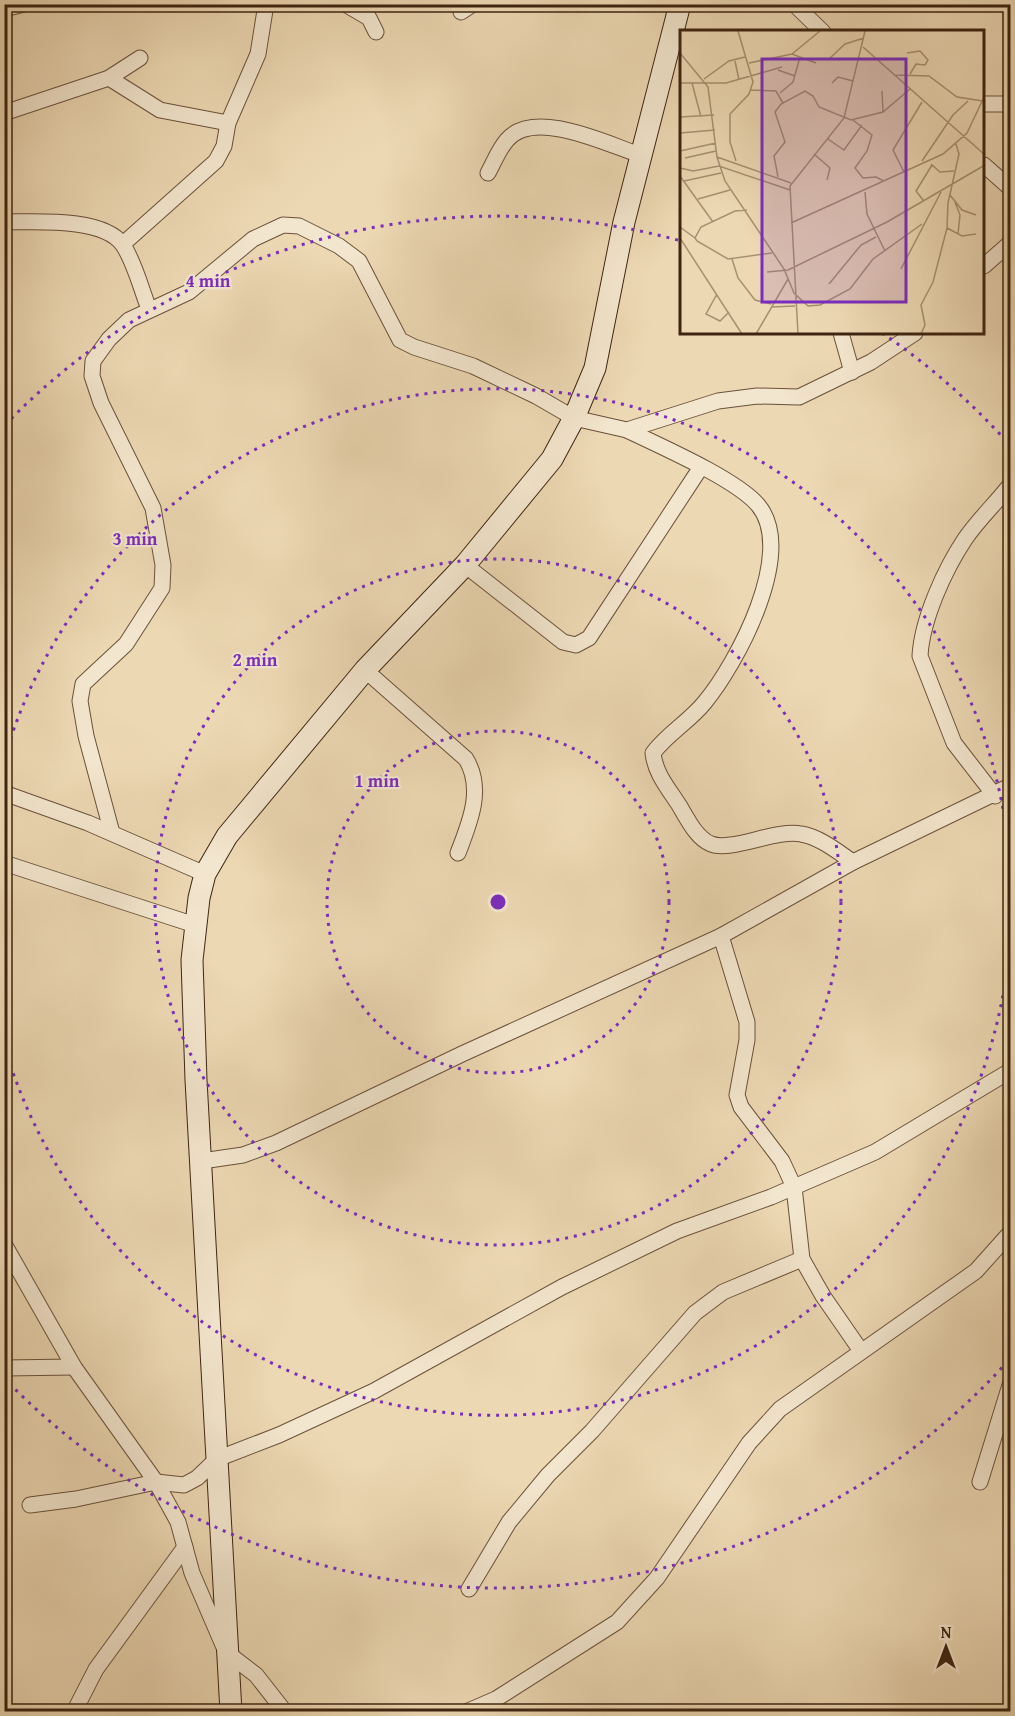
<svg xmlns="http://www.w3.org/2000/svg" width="1015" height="1716" viewBox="0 0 1015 1716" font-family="'Gentium Book Plus',serif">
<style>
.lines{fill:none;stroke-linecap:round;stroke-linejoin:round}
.street-casing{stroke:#6a513a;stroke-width:17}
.secondary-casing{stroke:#3e2411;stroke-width:23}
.street{stroke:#f3e6ce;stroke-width:15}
.secondary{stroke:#f3e6ce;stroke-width:21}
.ring{fill:none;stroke:#7b2cbf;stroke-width:3;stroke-dasharray:3 6}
.inset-road{fill:none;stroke:#a69072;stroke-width:1.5}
.view{fill:#7b2cbf;fill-opacity:0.15;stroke:#7b2cbf;stroke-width:3}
.inset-edge{fill:none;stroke:#3e2411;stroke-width:3}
.centre{fill:#7b2cbf;stroke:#f3e6ce;stroke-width:3}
.ring-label{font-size:18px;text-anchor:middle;font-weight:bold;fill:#7b2cbf;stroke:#f3e6ce;stroke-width:4.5;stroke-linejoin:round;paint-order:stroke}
</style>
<rect width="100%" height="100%" fill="#ecd8b3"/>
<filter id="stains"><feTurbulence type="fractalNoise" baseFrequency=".00333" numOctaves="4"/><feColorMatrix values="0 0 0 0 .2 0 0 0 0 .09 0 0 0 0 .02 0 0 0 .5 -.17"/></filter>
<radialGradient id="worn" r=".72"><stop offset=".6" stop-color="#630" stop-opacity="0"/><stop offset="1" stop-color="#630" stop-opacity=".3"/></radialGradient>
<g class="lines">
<g class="street-casing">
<g id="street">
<polyline points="345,4 369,18 376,32"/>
<polyline points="794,4 823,32"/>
<polyline points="4,9 24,4"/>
<polyline points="461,12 473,4"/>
<polyline points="109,78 160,110 228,123"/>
<polyline points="984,104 1010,104"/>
<polyline points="4,113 109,78 140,58"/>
<polyline points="984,165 1010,188"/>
<path d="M 488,173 C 494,162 499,149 507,140 C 534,108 607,144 640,155"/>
<path d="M 4,222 C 35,222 104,217 123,245 C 135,263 141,289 149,309"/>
<polyline points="123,244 216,161 224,146 228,123 258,54 266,4"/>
<polyline points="984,266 1010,243"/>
<polyline points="841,333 852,372"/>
<path d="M 627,430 C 660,446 736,479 758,505 C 797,552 737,663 705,702 C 690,721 668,733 653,753 C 655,773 668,788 679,805 C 687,818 696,838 711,844 C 731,852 776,829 801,834 C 820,837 838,852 853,862"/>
<polyline points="465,565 563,642 576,645 589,638 701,467"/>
<path d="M 365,670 L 466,759 C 484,789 470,822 458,853"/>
<polyline points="4,793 88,823 205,874"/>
<path d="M 995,796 L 954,743 L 920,656 C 922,619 945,569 965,539 C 978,520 996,503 1010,485"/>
<polyline points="112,833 86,736 80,701 83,684 126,644 162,588 163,565 153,508 101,403 92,376 93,361 109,339 129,320 189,292 253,239 283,225 299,226 339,246 359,261 400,340 414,347 473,366 536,396 574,418 627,430 718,401 757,396 799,397 871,362 915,333"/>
<polyline points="4,863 195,925"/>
<polyline points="721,936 747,1022 747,1040 737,1095 741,1107 782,1161 794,1187 802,1259 823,1296 861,1351"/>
<polyline points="202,1161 243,1155 276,1143 462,1054 721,936 853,862 1010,786"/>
<polyline points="4,1244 74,1367 156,1482 178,1522 192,1573 226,1652 256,1675 285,1712"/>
<polyline points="4,1368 74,1367"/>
<polyline points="980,1482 1010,1385"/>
<polyline points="30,1505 76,1499 156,1482 184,1485 197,1478 217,1459 279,1435 374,1391 562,1287 677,1231 771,1197 875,1152 1010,1071"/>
<polyline points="469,1589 509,1522 548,1475 592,1431 695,1313 723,1292 802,1259"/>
<polyline points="74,1712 96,1669 185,1547"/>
<polyline points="466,1712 496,1699 617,1622 657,1578 749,1443 780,1409 976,1271 1010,1233"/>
</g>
</g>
<g class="secondary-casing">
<polyline id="secondary" points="231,1712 196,1080 192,960 199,898 205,874 227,836 365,670 465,565 552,459 574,418 595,368 624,222 680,4"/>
</g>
<use href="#street" class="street"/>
<use href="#secondary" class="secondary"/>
</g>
<g class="ring">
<circle cx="498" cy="902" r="171"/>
<circle cx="498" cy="902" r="343"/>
<path d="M1010 942A514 514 0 0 1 5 1048M5 756A514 514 0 0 1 1010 862"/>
<path d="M1008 1361A686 686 0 0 1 5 1379M5 425A686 686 0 0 1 681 241M882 333A686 686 0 0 1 1008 443"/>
</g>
<g transform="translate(680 30)">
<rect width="304" height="304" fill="#ecd8b3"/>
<path class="inset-road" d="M 183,17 L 305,125M 0,23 L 28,57 L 37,127 L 45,151 L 104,239 L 114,263 L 128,276 L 140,275 L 170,259 L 193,229 L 242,194M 227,23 L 240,21 L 248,30 L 245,35 L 236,34 L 230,44M 112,24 L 140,1M 148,30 L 165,14 L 184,8M 55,31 L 59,50M 69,33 L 112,24 L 136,33M 98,40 L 115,46M 214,45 L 249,46 L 277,67 L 303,71M 24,49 L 49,31 L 65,27M 0,53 L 46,53 L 102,37M 12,53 L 21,87M 152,53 L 158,47 L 173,51M 70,60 L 96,61 L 103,73M 202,61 L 203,82M 100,63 L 113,52 L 120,27M 0,87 L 34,85M 173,90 L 192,105 L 187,121 L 175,138 L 183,148 L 196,147 L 204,151M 0,103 L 35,100M 148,109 L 164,120 L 182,95M 0,121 L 36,113M 134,124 L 150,138 L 147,150M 37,127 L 111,153M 5,128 L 36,121M 56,131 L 50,112 L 50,84 L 69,64 L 73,52 L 58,1M 242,131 L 273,85 L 288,71M 251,134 L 260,142 L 274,141M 0,138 L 13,141 L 39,136 L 110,160M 224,142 L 213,120 L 242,72M 0,146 L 33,192M 98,147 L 94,126 L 105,112 L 95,82 L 101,74 L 125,61 L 133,66 L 139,77 L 171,90 L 203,82 L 230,59M 4,151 L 41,143M 185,162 L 187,184 L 205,221M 270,165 L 282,180 L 296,185M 18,169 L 50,160M 243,170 L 236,161 L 252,135M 275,172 L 280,185 L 278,204M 67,180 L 55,181 L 21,197 L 15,208 L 17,211 L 48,229 L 92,223M 111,193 L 263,124 L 287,103 L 305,65M 0,197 L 15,208M 267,198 L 282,206 L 296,204M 0,208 L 62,304M 52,229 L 58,248 L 75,270 L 91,274M 221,239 L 261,162M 87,242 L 108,240 L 207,192 L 305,135M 149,254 L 181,215 L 196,207M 37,264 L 26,284 L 40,291 L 49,282M 91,277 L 115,276M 76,304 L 108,249M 118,304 L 110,156 L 164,88 L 185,1M 241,304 L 245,295 L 241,275 L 253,252 L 267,198 L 268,173 L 279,124 L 276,114"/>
<path class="view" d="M 82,29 L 226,29 L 226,272 L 82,272 Z"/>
<rect width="304" height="304" class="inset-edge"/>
</g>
<circle cx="498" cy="902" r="9" class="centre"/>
<g class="ring-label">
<text x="208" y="287">4 min</text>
<text x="135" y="545">3 min</text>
<text x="255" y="666">2 min</text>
<text x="377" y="787">1 min</text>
</g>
<rect width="1015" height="1716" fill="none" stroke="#ecd8b3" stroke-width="24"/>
<rect x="6" y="6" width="1003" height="1704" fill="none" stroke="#3e2411" stroke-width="3"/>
<rect x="12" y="12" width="991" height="1692" fill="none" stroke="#3e2411" stroke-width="1.5"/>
<g transform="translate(946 1647)" stroke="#f3e6ce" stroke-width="4.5" paint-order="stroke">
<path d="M0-4.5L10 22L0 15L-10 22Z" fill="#3e2411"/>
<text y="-9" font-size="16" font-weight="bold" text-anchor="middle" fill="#3e2411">N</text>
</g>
<rect width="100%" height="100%" filter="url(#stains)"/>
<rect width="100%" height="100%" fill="url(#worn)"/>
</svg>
